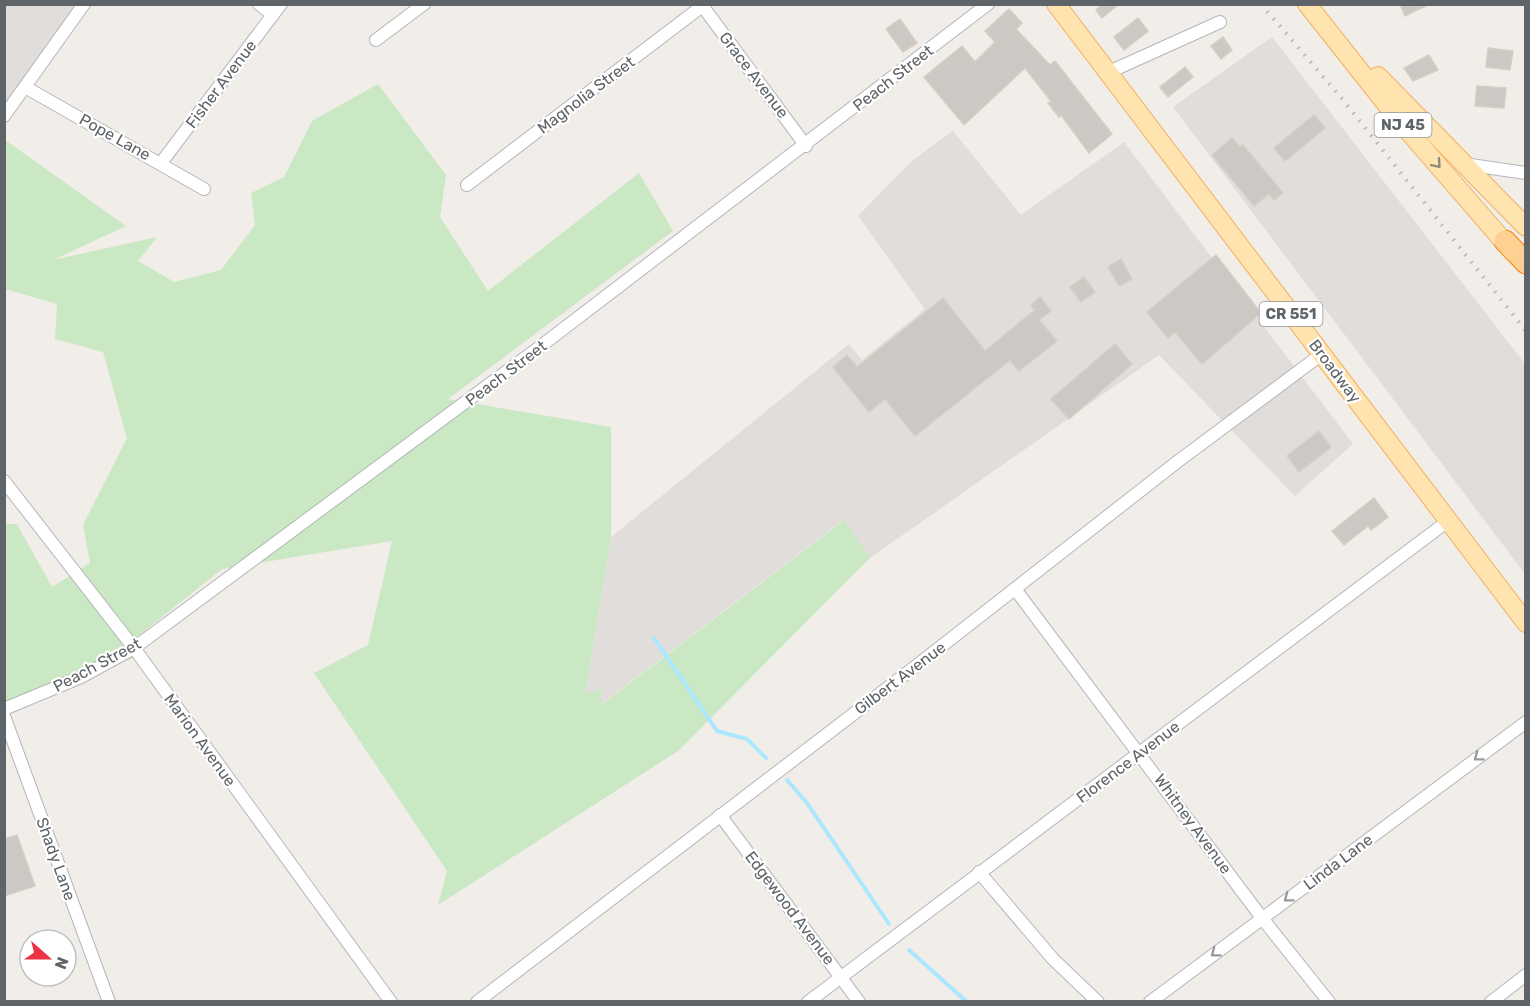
<svg xmlns="http://www.w3.org/2000/svg" width="1530" height="1006" viewBox="0 0 1530 1006" font-family="Rubik,sans-serif">
<style>
.industrial{fill:#e0ddda}
.green{fill:#cae8c4}
.lines{fill:none;stroke-linecap:round;stroke-linejoin:round}
.stream{stroke:#aae8ff;stroke-width:4}
.building{fill:#ccc8c4;stroke:#d6cec6;stroke-width:1.5}
.street-casing{stroke:#b3b6ba;stroke-width:14}
.primary-casing{stroke:#f3b05f;stroke-width:20}
.highway-casing{stroke:#f98100;stroke-width:23}
.street{stroke:#fff;stroke-width:12}
.primary{stroke:#ffe4af;stroke-width:18}
.highway{stroke:#fed092;stroke-width:21}
.rail{stroke:#b4b5b6;stroke-width:4;stroke-dasharray:1.5 8;stroke-linecap:butt}
.oneway{stroke:#8f8a7d}
.oneway2{stroke:#979a9d}
.labels{text-anchor:middle;dominant-baseline:central;stroke-width:4.5;stroke-linejoin:round;paint-order:stroke}
.shield{fill:#fff;stroke:#8f9295;stroke-width:1.5}
.shield-label{font-size:15px;font-weight:bold;fill:#5f6468}
.street-label{font-size:16px;fill:#5f6468;stroke:#fff}
</style>
<rect width="100%" height="100%" fill="#f1ede8"/>
<g class="industrial">
<polygon points="5,5 88,5 5,122"/>
<polygon points="1272,37 1525,364 1525,574 1173,107"/>
<polygon points="953,131 1021,215 1124,142 1353,444 1295,496 1159,355 870,558 843,520 600,705 585,696 611,537 849,344 862,360 925,309 858,216 913,160"/>
</g>
<polygon class="green" points="378,84 446,175 440,217 488,291 639,173 673,231 448,399 611,427 611,537 585,695 601,688 601,705 844,520 870,558 678,751 438,905 447,871 314,673 368,645 392,541 222,569 128,644 136,657 5,711 5,524 17,524 52,587 90,563 83,525 127,438 103,352 55,339 57,304 5,289 5,140 126,226 53,260 157,237 138,261 174,282 221,270 255,225 251,193 284,177 312,121"/>
<g class="lines">
<g class="stream">
<polyline points="654,638 717,731 747,739 766,758"/>
<polyline points="787,780 807,803 889,924"/>
<polyline points="909,950 967,1002"/>
</g>
</g>
<g class="building">
<polygon points="1102,4 1119,4 1102,18 1096,10"/>
<polygon points="1400,4 1430,4 1405,16"/>
<polygon points="1009,9 1022,23 1016,29 1050,65 1055,61 1112,134 1089,153 1061,115 1059,117 1048,103 1051,101 1025,68 964,125 924,77 962,46 975,62 995,42 985,31"/>
<polygon points="1138,18 1148,31 1124,50 1114,37"/>
<polygon points="900,19 917,43 903,52 886,29"/>
<polygon points="1223,37 1232,50 1221,59 1211,46"/>
<polygon points="1488,48 1513,51 1510,70 1486,67"/>
<polygon points="1429,55 1438,70 1413,81 1404,68"/>
<polygon points="1185,67 1193,77 1168,97 1160,87"/>
<polygon points="1477,86 1506,88 1504,108 1475,106"/>
<polygon points="1314,115 1325,128 1285,161 1274,148"/>
<polygon points="1232,138 1240,147 1243,145 1283,193 1274,200 1269,194 1254,206 1212,155"/>
<polygon points="1216,255 1261,313 1202,364 1175,332 1168,338 1147,312"/>
<polygon points="1121,259 1132,279 1119,286 1108,267"/>
<polygon points="1084,277 1095,292 1081,302 1070,287"/>
<polygon points="1040,297 1051,311 1039,320 1057,341 1019,371 1010,360 915,436 885,399 869,412 833,367 847,355 857,367 943,298 985,351 1035,310 1031,305"/>
<polygon points="1115,344 1132,364 1069,419 1051,399"/>
<polygon points="1319,431 1331,447 1299,472 1287,456"/>
<polygon points="1374,498 1388,517 1371,530 1368,526 1344,545 1332,531"/>
<polygon points="17,835 35,886 4,896 4,839"/>
</g>
<g class="lines">
<g class="street-casing">
<g id="street">
<polyline points="259,4 273,15"/>
<polyline points="701,4 806,146"/>
<polyline points="376,40 424,4"/>
<polyline points="1109,72 1220,22"/>
<polyline points="25,87 204,189"/>
<polyline points="4,116 84,4"/>
<polyline points="161,163 281,4"/>
<polyline points="1464,164 1526,173"/>
<polyline points="467,185 705,4"/>
<polyline points="4,481 134,648 391,1002"/>
<polyline points="1015,589 1262,918 1329,1002"/>
<polyline points="4,709 81,677 134,648 537,349 988,4"/>
<polyline points="4,716 109,1002"/>
<polyline points="720,815 859,1002"/>
<polyline points="979,872 1053,959 1098,1002"/>
<polyline points="477,1002 920,663 1177,462 1322,354"/>
<polyline points="808,1002 1448,521"/>
<polyline points="1150,1002 1526,722"/>
<polyline points="1491,1002 1526,975"/>
</g>
</g>
<g class="primary-casing">
<g id="primary">
<polyline points="1056,4 1526,623"/>
<polyline points="1307,4 1402,124 1513,252"/>
<polyline points="1378,76 1526,227"/>
</g>
</g>
<g class="highway-casing">
<polyline id="highway" points="1505,241 1526,263"/>
</g>
<use href="#street" class="street"/>
<use href="#primary" class="primary"/>
<use href="#highway" class="highway"/>
<polyline class="rail" points="1261,4 1343,100 1526,331"/>
</g>
<defs><path id="oneway-chevron" d="M-2-3.5L2.5 0L-2 3.5" fill="none" stroke-width="1.6" stroke-linecap="round" stroke-linejoin="round" transform="scale(1.5)"/></defs>
<use class="oneway" href="#oneway-chevron" transform="translate(1437 164) rotate(49)"/>
<g class="oneway2">
<use href="#oneway-chevron" transform="translate(1478 757) rotate(143)"/>
<use href="#oneway-chevron" transform="translate(1288 898) rotate(143)"/>
<use href="#oneway-chevron" transform="translate(1215 953) rotate(143)"/>
</g>
<g class="labels">
<g class="shield">
<rect x="1374.5" y="113" width="57" height="24" rx="4.5"/>
<rect x="1259.5" y="302" width="63" height="24" rx="4.5"/>
</g>
<g class="shield-label">
<text x="1403" y="125">NJ 45</text>
<text x="1291" y="314">CR 551</text>
</g>
<g class="street-label">
<text transform="translate(754 75) rotate(53)">Grace Avenue</text>
<text transform="translate(893 78) rotate(-38)">Peach Street</text>
<text transform="translate(221 84) rotate(-53)">Fisher Avenue</text>
<text transform="translate(586 95) rotate(-37)">Magnolia Street</text>
<text transform="translate(115 137) rotate(29)">Pope Lane</text>
<text transform="translate(1335 371) rotate(53)">Broadway</text>
<text transform="translate(506 373) rotate(-37)">Peach Street</text>
<text transform="translate(97 665) rotate(-28)">Peach Street</text>
<text transform="translate(900 678) rotate(-37)">Gilbert Avenue</text>
<text transform="translate(200 740) rotate(54)">Marion Avenue</text>
<text transform="translate(1128 762) rotate(-37)">Florence Avenue</text>
<text transform="translate(1193 824) rotate(54)">Whitney Avenue</text>
<text transform="translate(56 859) rotate(70)">Shady Lane</text>
<text transform="translate(1338 862) rotate(-37)">Linda Lane</text>
<text transform="translate(790 908) rotate(53)">Edgewood Avenue</text>
</g>
</g>
<rect width="1530" height="1006" fill="none" stroke="#5f6468" stroke-width="12"/>
<g transform="translate(48 958) rotate(111)"><circle r="28" fill="#ffffff" stroke="#bfc1c3" stroke-width="1.5"/>
<path d="M0-4.5L10 22L0 15L-10 22Z" fill="#eb3344"/>
<text y="-9" font-size="16" font-weight="bold" text-anchor="middle" fill="#5f6468">N</text>
</g>
</svg>
